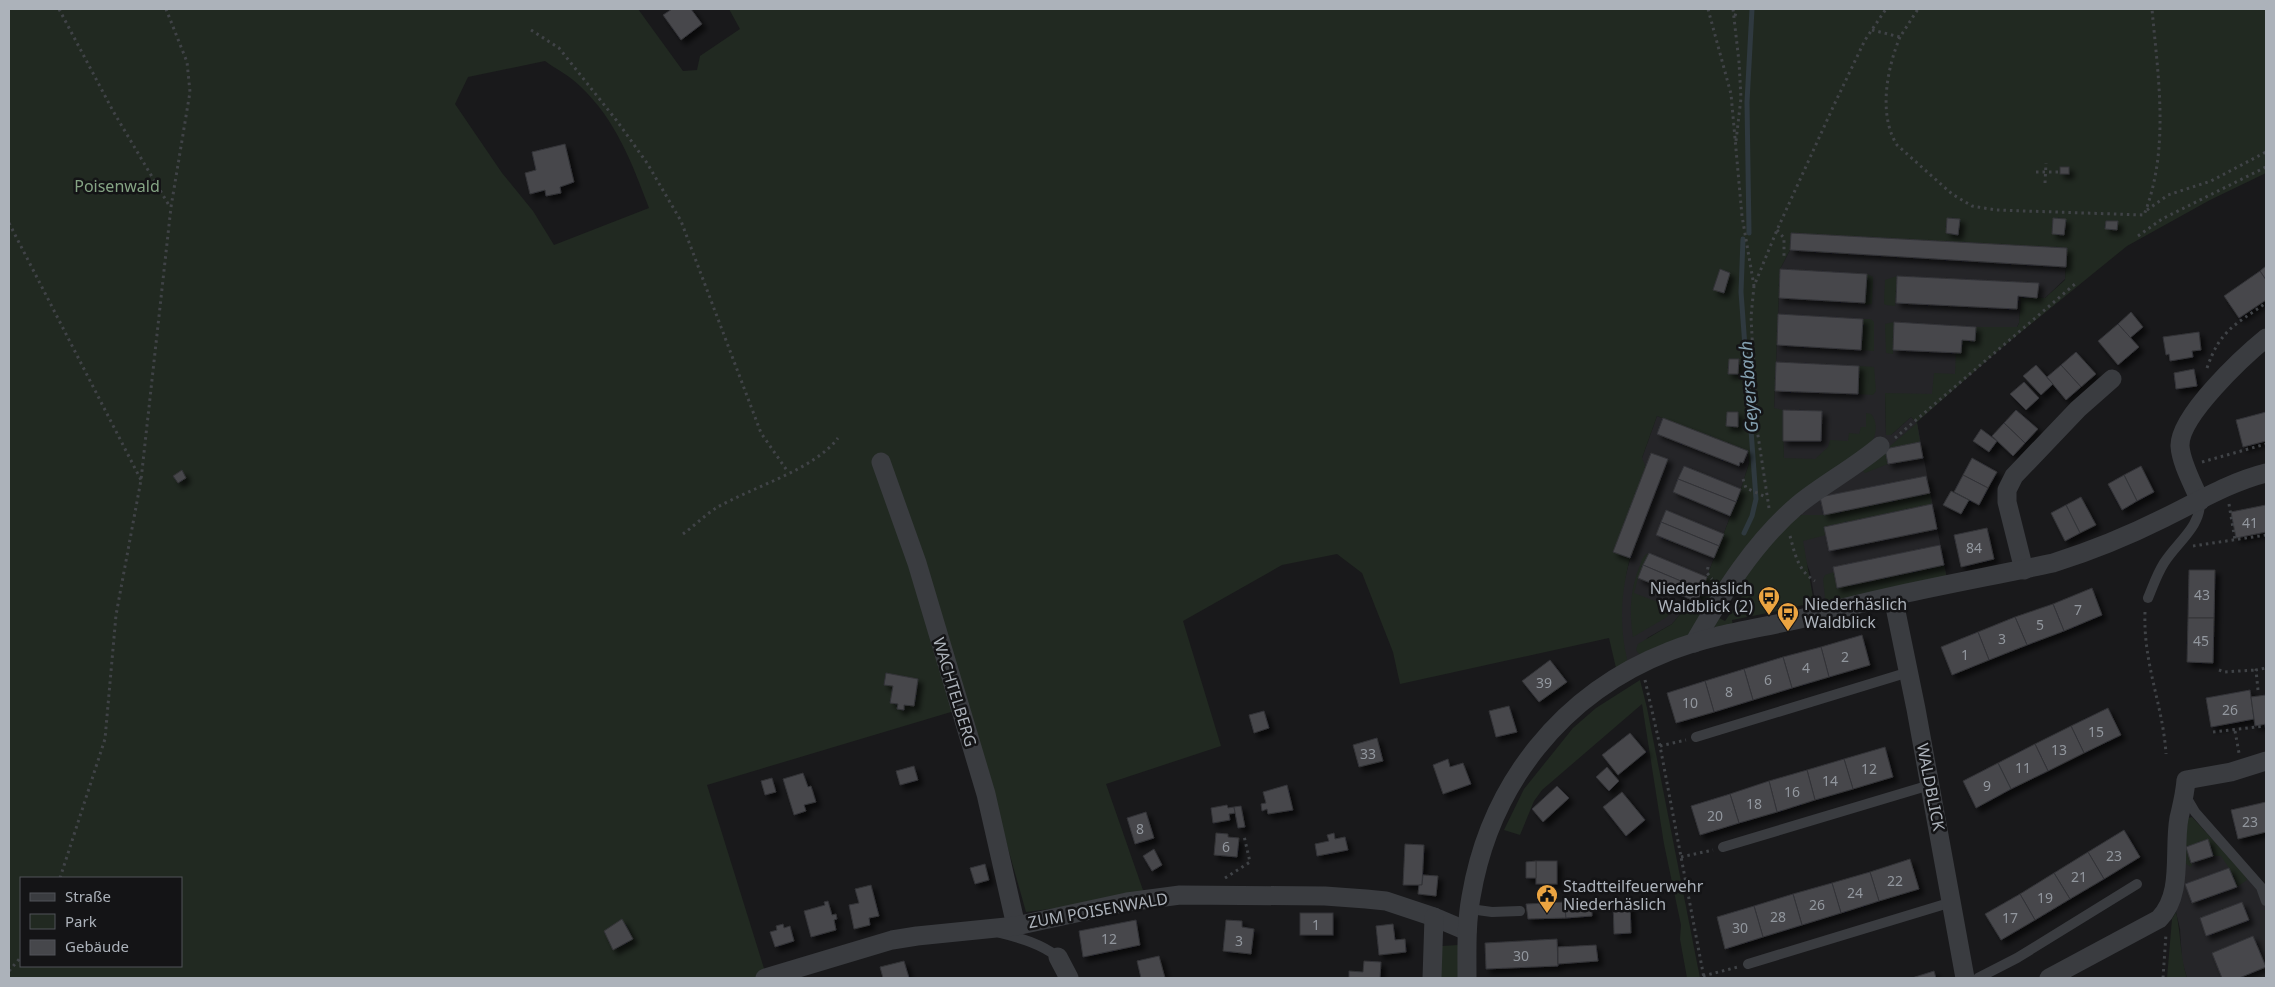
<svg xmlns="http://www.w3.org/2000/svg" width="2275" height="987" viewBox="0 0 2275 987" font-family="'Noto Sans',sans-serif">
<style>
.built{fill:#252528}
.green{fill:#212921;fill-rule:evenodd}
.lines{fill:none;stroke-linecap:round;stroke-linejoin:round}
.stream{stroke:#2f393f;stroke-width:5}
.building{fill:#46474b;stroke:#333337;filter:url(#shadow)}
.path{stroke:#404347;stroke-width:3;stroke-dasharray:2.5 4;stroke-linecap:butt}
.lane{stroke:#3a3c40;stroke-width:10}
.street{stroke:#3a3c40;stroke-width:19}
.labels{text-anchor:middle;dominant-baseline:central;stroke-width:5;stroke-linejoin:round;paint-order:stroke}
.number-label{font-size:14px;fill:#92979e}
.park-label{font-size:16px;fill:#85a484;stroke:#141416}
.poi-label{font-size:16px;fill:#acb2ba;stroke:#141416;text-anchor:start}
.street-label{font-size:16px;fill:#acb2ba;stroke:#141416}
.water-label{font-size:18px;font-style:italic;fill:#85a2b3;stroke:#141416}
</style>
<defs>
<filter id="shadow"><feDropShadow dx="4.5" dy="4.5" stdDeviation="2.5" flood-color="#0009"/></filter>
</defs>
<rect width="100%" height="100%" fill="#19191b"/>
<g class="built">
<polygon points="1791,233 2067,248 2065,279 2045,298 2021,297 2019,323 2017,327 1976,327 1975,341 1961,353 1955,375 1933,394 1885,394 1886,435 1891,435 1911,417 1917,423 1947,579 1815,601 1810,572 1790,522 1802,515 1797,502 1815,474 1784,458 1783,441 1774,408 1780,269 1790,250"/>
<polygon points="1657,416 1748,451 1749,463 1741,489 1697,602 1687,613 1682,612 1672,624 1647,638 1640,655 1626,663 1622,635 1621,605 1623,586 1630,559 1613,552 1642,458"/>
<polygon points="2212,838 2256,886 2266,906 2266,978 2187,978 2182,961 2180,929 2176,912 2180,896 2183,847"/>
</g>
<g class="green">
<path d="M 9,9 L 638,9 L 683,71 L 697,70 L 700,56 L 740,29 L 729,9 L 2266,9 L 2266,173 L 2210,200 L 2127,246 L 1999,350 L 1917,422 L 1920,442 L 1886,449 L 1888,464 L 1865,473 L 1862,470 L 1917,423 L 1911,417 L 1891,435 L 1886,435 L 1885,393 L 1932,394 L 1934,373 L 1955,374 L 1956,352 L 1961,352 L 1962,340 L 1975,340 L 1976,327 L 2017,327 L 2019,323 L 2021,297 L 2045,298 L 2065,280 L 2067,248 L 1791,233 L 1790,250 L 1780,269 L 1774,408 L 1783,410 L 1784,458 L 1815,459 L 1828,447 L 1830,440 L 1848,441 L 1849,433 L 1859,434 L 1861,427 L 1866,427 L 1866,413 L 1871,414 C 1877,421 1877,431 1873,440 L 1821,484 L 1689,635 L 1640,655 L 1636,650 L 1638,644 L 1672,624 L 1682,612 L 1687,613 L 1697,602 L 1741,489 L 1749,463 L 1748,451 L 1657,416 L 1642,458 L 1646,467 L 1614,552 L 1630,558 C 1621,593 1619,624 1627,659 L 1626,663 L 1616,668 L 1609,638 L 1400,684 L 1393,652 L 1362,573 L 1337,554 L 1282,565 L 1183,621 L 1221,746 L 1106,784 L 1144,893 L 1096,903 L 1026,912 L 1000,820 L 961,709 L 707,785 L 766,975 L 754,978 L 9,978 ZM 545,61 C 556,69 570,76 580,86 C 616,120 632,163 649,208 L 554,245 L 533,211 L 502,173 L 455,104 L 468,77 ZM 21,878 L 181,878 L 181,966 L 21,966 Z"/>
<polygon points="1867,274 1873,277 1872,304 1865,305"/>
<polygon points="1897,276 1895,306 1886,305 1884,304 1885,280"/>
<polygon points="1863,319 1871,319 1874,322 1874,351 1861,350"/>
<polygon points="1894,322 1893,354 1886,353 1885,324"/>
<polygon points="1859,366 1874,367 1876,391 1873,395 1858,394"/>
<polygon points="1930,493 1932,504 1824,527 1826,535 1803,541 1814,603 1788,608 1788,605 1777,606 1778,611 1732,620 1733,626 1715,628 1712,623 1715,616 1725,621 1743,595 1735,589 1785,525 1802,515 1824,515"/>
<path d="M 1649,553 L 1638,578 L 1634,593 L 1671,607 L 1672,610 L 1667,617 L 1633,637 C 1629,611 1630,590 1640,565 C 1642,560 1643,555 1649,553 Z"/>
<polygon points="1944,565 1947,579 1833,603 1825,598 1823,579 1825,575 1834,572 1837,588"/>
<polygon points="1640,680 1647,708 1700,978 1687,978 1680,939 1681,925 1664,844 1642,704 1542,790 1534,801 1520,835 1504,830 1524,789 1573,728 1596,708"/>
<polygon points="2192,817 2246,876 2247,880 2237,887 2229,868 2221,856 2213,856 2207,840 2186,847 2192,865 2191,867 2183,862 2188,818"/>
<path d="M 2176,912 C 2181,934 2180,956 2187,978 L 2167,978 L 2172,919 Z"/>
<polygon points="1458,945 1460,978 1437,978 1442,946"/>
</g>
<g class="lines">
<g class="stream">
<polyline points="1749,233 1747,102 1752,9"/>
<polyline points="1743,239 1741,292 1756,499 1752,516 1744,533"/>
</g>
</g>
<g class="building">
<polygon points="672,9 691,9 702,24 681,40 663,15"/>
<polygon points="565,144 574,182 560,187 561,193 546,196 545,190 530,194 525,173 536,170 532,152"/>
<rect x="2060" y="167" width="9" height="7"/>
<polygon points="1947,218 1960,219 1958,235 1946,233"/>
<polygon points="2053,218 2066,219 2064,235 2052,234"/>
<polygon points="2106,221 2118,221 2117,230 2105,229"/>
<polygon points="1791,233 2067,248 2066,267 1790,250"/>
<polygon points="2266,266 2266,280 2260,271"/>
<polygon points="1720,269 1730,273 1724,293 1713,290"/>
<polygon points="1780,269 1867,274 1865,303 1779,298"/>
<polygon points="2260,271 2266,280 2266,300 2239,318 2224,296"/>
<polygon points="1897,276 2039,283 2037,298 2018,296 2017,309 1896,303"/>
<polygon points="2131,312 2143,327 2130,338 2118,324"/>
<polygon points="1778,314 1863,319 1861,350 1777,345"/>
<polygon points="1894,322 1976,327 1975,341 1962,340 1961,353 1893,350"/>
<polygon points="2118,324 2139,347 2118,365 2098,341"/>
<polygon points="2199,332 2201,350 2192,351 2193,357 2170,361 2169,354 2166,355 2163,337"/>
<polygon points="2076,352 2096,374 2081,387 2061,365"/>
<polygon points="1729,359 1739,359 1738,374 1728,374"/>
<polygon points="1776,362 1859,366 1858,394 1775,391"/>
<polygon points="2036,365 2053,384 2041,395 2023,376"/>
<polygon points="2061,365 2081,387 2066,400 2047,377"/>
<polygon points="2194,369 2197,386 2176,389 2174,373"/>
<polygon points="2024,382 2039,398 2026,410 2010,394"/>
<polygon points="1783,410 1822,411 1821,441 1783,441"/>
<polygon points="2016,410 2038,429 2025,443 2004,423"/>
<polygon points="1727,412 1738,412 1738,427 1726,426"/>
<polygon points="2266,412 2266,441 2243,447 2236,420"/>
<polygon points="1663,418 1748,451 1743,463 1740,462 1739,466 1657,434"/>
<polygon points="2004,423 2025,443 2013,456 1992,436"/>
<polygon points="1981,429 1997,441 1989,452 1973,441"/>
<polygon points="1920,442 1923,458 1888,464 1885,449"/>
<polygon points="1651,453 1668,459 1630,558 1613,552"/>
<polygon points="1972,458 1997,472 1988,488 1963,475"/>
<polygon points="1684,466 1741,489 1736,502 1678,479"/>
<polygon points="2141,466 2154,492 2137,501 2124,475"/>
<polygon points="182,470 186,478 178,483 173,476"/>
<polygon points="1963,475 1988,488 1979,505 1954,492"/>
<polygon points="2124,475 2137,501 2122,510 2108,484"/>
<polygon points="1926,476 1930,493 1824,515 1820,497"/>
<polygon points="1678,479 1736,502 1730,516 1673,492"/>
<polygon points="1951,491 1969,500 1961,514 1943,505"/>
<polygon points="2081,497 2096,525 2080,533 2066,505"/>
<polygon points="1932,504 1937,529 1829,551 1824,527"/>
<polygon points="2066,505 2080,533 2065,541 2051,513"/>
<polygon points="2266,505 2266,532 2236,538 2231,512"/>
<polygon points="1666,510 1724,534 1719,546 1661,522"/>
<polygon points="1661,522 1719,546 1714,558 1656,535"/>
<polygon points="1987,528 1994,559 1961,567 1954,535"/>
<polygon points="1940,545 1944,565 1837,588 1833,567"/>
<polygon points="1649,553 1707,577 1702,590 1643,565"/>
<polygon points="1643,565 1702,590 1697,602 1638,578"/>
<polygon points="2189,570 2215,570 2214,618 2188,618"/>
<polygon points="2092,588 2102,615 2064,631 2053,604"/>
<polygon points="2053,604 2064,631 2027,645 2015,617"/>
<polygon points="1787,605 1788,609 1779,611 1778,607"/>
<polygon points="2015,617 2027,645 1989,660 1978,632"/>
<polygon points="2188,618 2214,618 2213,663 2187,662"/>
<polygon points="1978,632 1989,660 1952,675 1941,647"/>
<polygon points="1862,635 1870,665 1829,677 1821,647"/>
<polygon points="1821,647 1829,677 1792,688 1783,657"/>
<polygon points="1783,657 1792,688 1753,700 1744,669"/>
<polygon points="1550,660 1567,682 1539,702 1522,681"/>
<polygon points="1744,669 1753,700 1714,712 1705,681"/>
<polygon points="886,673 918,679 914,706 904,705 904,710 897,709 898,704 890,703 893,686 884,685"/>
<polygon points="1705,681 1714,712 1676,723 1667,693"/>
<polygon points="2250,690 2254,719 2211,727 2206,698"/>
<polygon points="2266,695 2266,724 2255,726 2251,697"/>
<polygon points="1509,706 1517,732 1496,737 1489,711"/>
<polygon points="2108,708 2121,735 2084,753 2071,726"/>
<polygon points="1264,711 1269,728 1254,733 1249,715"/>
<polygon points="2071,726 2084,753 2048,771 2035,744"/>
<polygon points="1630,733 1646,752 1618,775 1602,755"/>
<polygon points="1377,738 1383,761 1359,767 1353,745"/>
<polygon points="2035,744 2048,771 2011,789 1998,763"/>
<polygon points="1885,747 1893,777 1853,789 1844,759"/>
<polygon points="1448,759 1450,767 1463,763 1471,784 1443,794 1433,765"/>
<polygon points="1844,759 1853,789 1815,800 1807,770"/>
<polygon points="1998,763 2011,789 1976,808 1963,781"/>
<polygon points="914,766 918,780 900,785 896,771"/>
<polygon points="1607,767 1619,781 1609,791 1596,777"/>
<polygon points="1807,770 1815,800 1777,812 1769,781"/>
<polygon points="803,773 808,787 811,786 816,802 804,805 806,811 794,815 783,779"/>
<polygon points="772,778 776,792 765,795 761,781"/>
<polygon points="1769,781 1777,812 1739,823 1730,794"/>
<polygon points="1287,785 1293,810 1268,814 1267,809 1262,811 1261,804 1266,803 1263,792"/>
<polygon points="1557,786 1569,798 1543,822 1532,809"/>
<polygon points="1622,792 1645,820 1626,836 1603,807"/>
<polygon points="1730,794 1739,823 1700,835 1691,806"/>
<polygon points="2266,802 2266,832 2238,839 2231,810"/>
<polygon points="1227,805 1228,808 1234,807 1235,813 1229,814 1230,820 1213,823 1211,808"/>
<polygon points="1241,806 1245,827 1238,828 1234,807"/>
<polygon points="1146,812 1154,838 1135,844 1127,818"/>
<polygon points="2124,830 2140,857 2104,879 2088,852"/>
<polygon points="1216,833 1228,834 1228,837 1239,838 1237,857 1214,855"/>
<polygon points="1334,833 1335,839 1345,837 1348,850 1317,856 1315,844 1329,841 1327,835"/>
<polygon points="2208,839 2213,856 2191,863 2186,847"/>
<polygon points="1405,844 1424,845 1422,885 1403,885"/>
<polygon points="1154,849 1162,865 1152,871 1143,856"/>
<polygon points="2088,852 2104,879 2070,899 2054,873"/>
<polygon points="1910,859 1919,889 1879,901 1870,872"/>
<rect x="1536" y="861" width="21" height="23"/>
<polygon points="1536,861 1536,878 1526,878 1526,862"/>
<polygon points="985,864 989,880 975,884 970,868"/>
<polygon points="2229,868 2237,887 2192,903 2185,884"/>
<polygon points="1870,872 1879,901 1841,913 1832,883"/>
<polygon points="2054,873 2070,899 2035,920 2020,894"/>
<polygon points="1423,875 1438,876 1436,896 1418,894 1419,885 1422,885"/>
<polygon points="1832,883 1841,913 1802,925 1793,894"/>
<polygon points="871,885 879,916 869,918 870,925 854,929 849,905 859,903 855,889"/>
<polygon points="1793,894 1802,925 1763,937 1754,906"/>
<polygon points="2020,894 2035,920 2001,940 1985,914"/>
<polygon points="828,901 832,915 836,914 837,919 834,920 836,930 811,937 804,911 825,905 824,902"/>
<polygon points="1630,901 1631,933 1614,934 1613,902"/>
<polygon points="1565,902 1566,918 1528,919 1526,904"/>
<polygon points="2242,902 2249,920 2206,936 2200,918"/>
<polygon points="1754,906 1763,937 1725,949 1717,917"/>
<polygon points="1592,908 1592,916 1566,918 1565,909"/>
<rect x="1300" y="913" width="33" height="22"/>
<polygon points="622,919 633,939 613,950 604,931"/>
<polygon points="1136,920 1140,945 1083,957 1079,931"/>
<polygon points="1226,920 1242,921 1242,927 1254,929 1251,954 1223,951"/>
<polygon points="783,924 784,928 790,926 794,941 775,947 770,932 777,930 776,926"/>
<polygon points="1393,924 1395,940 1405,939 1406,952 1379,955 1376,926"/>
<polygon points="2253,936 2266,967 2239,978 2222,978 2212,953"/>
<polygon points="1557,939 1558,966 1486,969 1485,943"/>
<polygon points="1596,945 1598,961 1558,964 1558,947"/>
<polygon points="1159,956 1165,978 1141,978 1137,961"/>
<polygon points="904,961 909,978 883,978 880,967"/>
<polygon points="1364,961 1381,962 1380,978 1349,978 1349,971 1363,972"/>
<polygon points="1934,971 1936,978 1912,978"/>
</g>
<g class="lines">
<g class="path">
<polyline points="59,9 113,111 170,207"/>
<polyline points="1708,9 1731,94 1742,216 1754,286"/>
<polyline points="1733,9 1739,62 1741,98 1736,141"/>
<polyline points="1735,16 1737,9"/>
<polyline points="531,30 559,48 617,121 647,163 681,221 761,433 788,472"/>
<polyline points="1872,30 1900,37 1918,9"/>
<path d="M 1900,37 C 1887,68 1878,115 1897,145 L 1952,194 L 1972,206 L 1996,210 L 2144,215 C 2170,149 2158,77 2152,9"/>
<polyline points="2036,172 2060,172"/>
<polyline points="2045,183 2046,163"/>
<polyline points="2147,210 2168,195 2211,181 2266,152"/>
<polyline points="9,223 141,480"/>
<polyline points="1777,230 1784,238 1784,259"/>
<polyline points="2138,236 2162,219 2266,167"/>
<path d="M 2207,368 C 2220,330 2235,325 2266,303"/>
<polyline points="1895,438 2075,284"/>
<polyline points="2202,462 2266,444"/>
<polyline points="1743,479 1746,488 1766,497"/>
<polyline points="2229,504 2235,540"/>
<polyline points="1769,508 1757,429 1751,317 1754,286 1777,230 1834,105 1865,40 1886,9"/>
<path d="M 683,534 C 694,526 705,515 716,508 C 752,487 814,470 838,438"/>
<path d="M 1790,536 C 1795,554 1798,571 1815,581"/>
<polyline points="2193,546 2266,535"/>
<polyline points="1708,567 1707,573 1712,579"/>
<path d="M 2145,612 C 2143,664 2163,705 2166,754"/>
<polyline points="2219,670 2224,672 2256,670"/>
<polyline points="1645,680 1660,746 1704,978"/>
<polyline points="2258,690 2256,670 2266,668"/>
<polyline points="2235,731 2239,753"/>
<polyline points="2213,732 2266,726"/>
<polyline points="1660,746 1686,740"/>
<polyline points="1681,857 1713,850"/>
<polyline points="60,878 105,739 116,615 141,480 171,207 190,92 187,62 166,9"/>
<polyline points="1225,878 1250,862 1244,836"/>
<polyline points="9,971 21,957"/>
<polyline points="1703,976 1738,967"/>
<polyline points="2163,978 2166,934"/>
</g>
<g class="lane">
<path d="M 2148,598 C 2153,586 2157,574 2164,563 C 2177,542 2201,527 2200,501"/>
<polyline points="1696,737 1909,672"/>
<polyline points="2185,795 2195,812 2261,887 2266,901"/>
<polyline points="1723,847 1930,785"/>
<polyline points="1470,909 1492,912 1520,911"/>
<path d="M 1000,933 C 1021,938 1041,944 1058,957"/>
<polyline points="1748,964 1952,902"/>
<polyline points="1978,978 2017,958 2137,884"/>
</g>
<g class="street">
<polyline points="881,462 917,563 986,794 1016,926"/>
<path d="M 2200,501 C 2193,484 2181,463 2180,446 C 2179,416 2244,356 2266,338"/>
<polyline points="2024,570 2007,502 2007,490 2014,476 2078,409 2112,379"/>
<polyline points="1893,597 1916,709 1965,978"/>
<path d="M 1694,643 C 1722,594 1755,541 1799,504 C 1825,483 1854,468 1880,446"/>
<polyline points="1058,957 1069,978"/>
<polyline points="765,978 892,940 917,936 1016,926 1127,902 1180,895 1325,896 1366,899 1386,901 1434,917 1467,931"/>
<polyline points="1432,978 1434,917"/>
<path d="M 1467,978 C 1467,951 1466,924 1471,897 C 1490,784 1562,693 1670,651 C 1715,633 1765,628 1812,616 C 1891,594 1973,580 2053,563 C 2091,551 2128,536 2164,518 C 2197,502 2230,482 2266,473"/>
<path d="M 2049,978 L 2159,919 C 2184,894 2173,851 2179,818 C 2182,805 2185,794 2186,780 L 2231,772 L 2266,761"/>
</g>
</g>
<defs>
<g id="bus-pin" transform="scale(1.125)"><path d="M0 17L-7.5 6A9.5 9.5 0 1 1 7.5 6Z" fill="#eba441" stroke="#141416"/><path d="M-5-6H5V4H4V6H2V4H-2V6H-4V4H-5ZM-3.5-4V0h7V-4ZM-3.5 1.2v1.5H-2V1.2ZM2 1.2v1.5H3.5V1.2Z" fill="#111"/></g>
<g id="civic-pin" transform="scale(1.125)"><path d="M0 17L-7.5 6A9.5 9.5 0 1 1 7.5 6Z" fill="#eba441" stroke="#141416"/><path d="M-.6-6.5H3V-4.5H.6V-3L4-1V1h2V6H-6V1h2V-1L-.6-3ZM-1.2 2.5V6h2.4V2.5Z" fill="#111"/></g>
</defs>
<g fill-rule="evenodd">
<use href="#bus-pin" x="1769" y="597"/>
<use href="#bus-pin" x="1788" y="613"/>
<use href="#civic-pin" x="1547" y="895"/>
</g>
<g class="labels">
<g class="number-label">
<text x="2250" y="522">41</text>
<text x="1974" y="547">84</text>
<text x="2202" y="594">43</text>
<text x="2078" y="609">7</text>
<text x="2040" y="624">5</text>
<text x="2002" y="638">3</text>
<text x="2201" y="640">45</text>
<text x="1965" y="654">1</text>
<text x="1845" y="656">2</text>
<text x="1806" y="667">4</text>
<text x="1768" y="679">6</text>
<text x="1544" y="682">39</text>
<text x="1729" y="691">8</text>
<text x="1690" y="702">10</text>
<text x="2230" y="709">26</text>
<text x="2096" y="731">15</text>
<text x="2059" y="749">13</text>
<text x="1368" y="753">33</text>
<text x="2023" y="767">11</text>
<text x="1869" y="768">12</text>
<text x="1830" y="780">14</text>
<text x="1987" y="785">9</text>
<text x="1792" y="791">16</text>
<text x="1754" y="803">18</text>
<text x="1715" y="815">20</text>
<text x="2250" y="821">23</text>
<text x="1140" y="828">8</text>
<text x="1226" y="846">6</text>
<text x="2114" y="855">23</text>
<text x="2079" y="876">21</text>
<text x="1895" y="880">22</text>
<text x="1855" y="892">24</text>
<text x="2045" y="897">19</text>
<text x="1817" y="904">26</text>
<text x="1778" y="916">28</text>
<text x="2010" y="917">17</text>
<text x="1316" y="924">1</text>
<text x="1740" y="927">30</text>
<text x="1109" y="938">12</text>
<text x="1239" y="940">3</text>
<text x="1521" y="955">30</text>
</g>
<g class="park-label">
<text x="117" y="186">Poisenwald</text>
</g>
<g class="poi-label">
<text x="1753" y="588" text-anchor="end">Niederhäslich<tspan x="1753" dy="18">Waldblick (2)</tspan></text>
<text x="1804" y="604">Niederhäslich<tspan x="1804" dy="18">Waldblick</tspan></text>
<text x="1563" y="886">Stadtteilfeuerwehr<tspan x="1563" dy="18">Niederhäslich</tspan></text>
</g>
<g class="street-label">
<text transform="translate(955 692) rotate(73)">WACHTELBERG</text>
<text transform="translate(1931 787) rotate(79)">WALDBLICK</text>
<text transform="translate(1098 910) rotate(-10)">ZUM POISENWALD</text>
</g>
<g class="water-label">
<text transform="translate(1748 387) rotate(-94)">Geyersbach</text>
</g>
</g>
<rect width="2275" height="987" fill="none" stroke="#acb2ba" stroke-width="20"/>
<rect x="20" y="877" width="162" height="90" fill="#141416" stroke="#515358"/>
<rect x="30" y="893" width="25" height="8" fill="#3a3c40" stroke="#515358"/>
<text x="65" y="902" font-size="15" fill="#acb2ba">Straße</text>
<rect x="30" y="914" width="25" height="15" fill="#212921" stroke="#515358"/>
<text x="65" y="927" font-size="15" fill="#acb2ba">Park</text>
<rect x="30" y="940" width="25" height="15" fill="#46474b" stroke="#515358"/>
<text x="65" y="952" font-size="15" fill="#acb2ba">Gebäude</text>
</svg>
